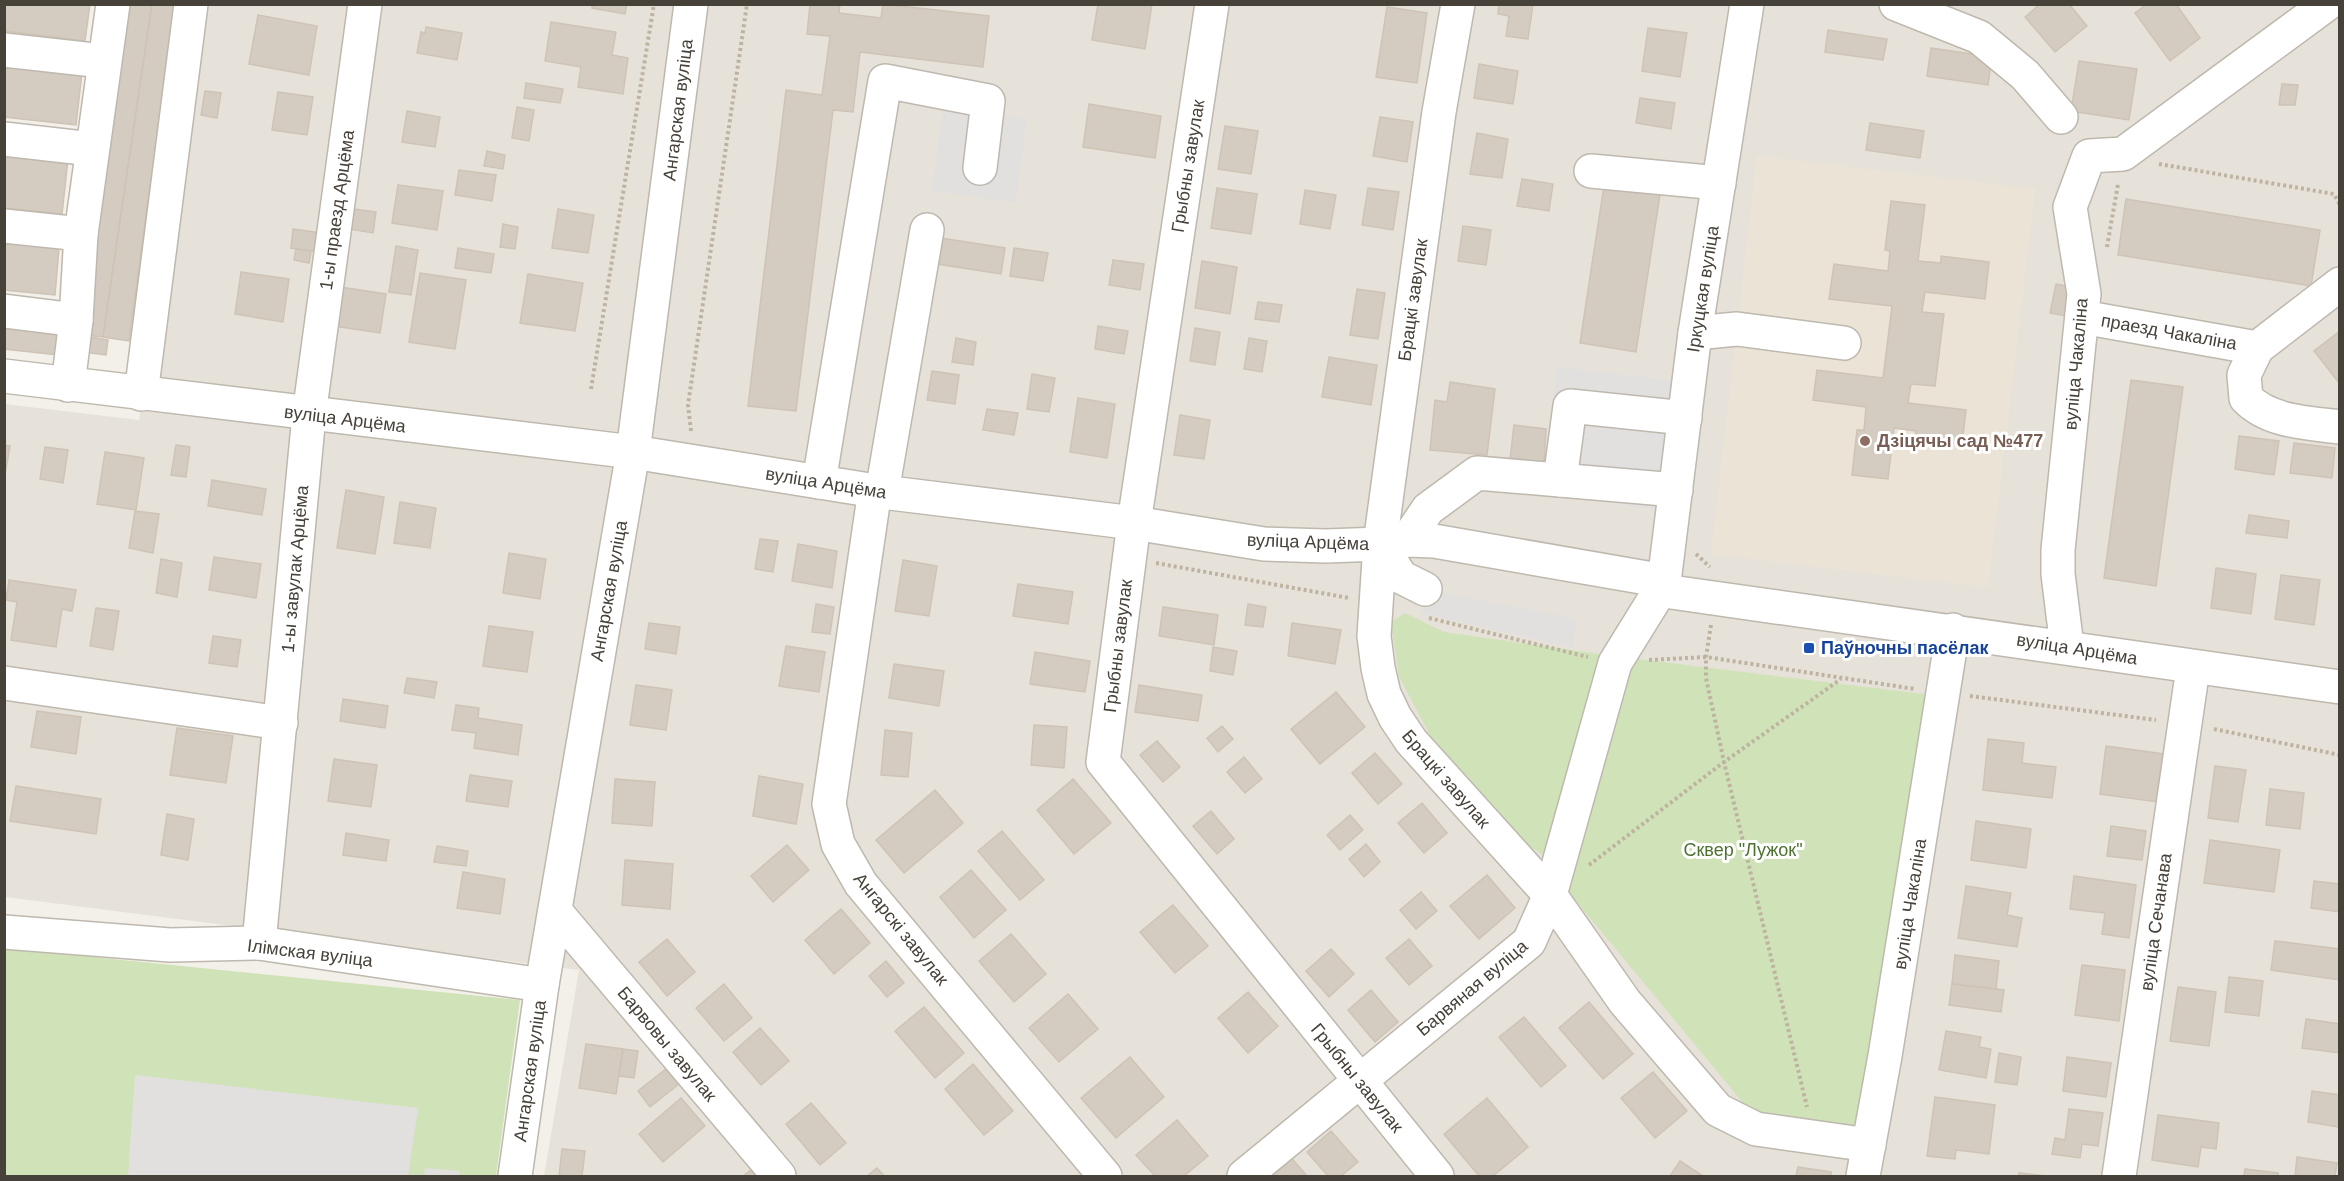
<svg xmlns="http://www.w3.org/2000/svg" width="2344" height="1181" font-family="Arial,sans-serif">
	<style>
		.residential { fill: #e7e2d9 }
		.education { fill: #ebe4d6 }
		.green { fill: #d0e3b8 }
		.parking { fill: #e2e0de }
		.building { fill: #d4ccc1; stroke: #cec3b5; stroke-width: 1.5 }
		.lines { fill: none; stroke-linecap: round; stroke-linejoin: round }
		.minor-casing { stroke: #beb8ae; stroke-width: 36 }
		.path { stroke: #beb3a0; stroke-width: 4; stroke-dasharray: 3 3; stroke-linecap: butt }
		.minor { stroke: #fff; stroke-width: 33 }
		.education-dot { fill: #8d6e63; stroke: #fff; stroke-width: 2 }
		.transit-dot { fill: #1a4fb4; stroke: #fff; stroke-width: 2 }
		.labels { text-anchor: middle; stroke-width: 6; stroke-linejoin: round; paint-order: stroke }
		.street-label { font-size: 18px; fill: #464139; stroke: #fff }
		.education-label { font-size: 18px; font-weight: bold; fill: #785e54; stroke: #fff; text-anchor: start }
		.transit-label { font-size: 18px; font-weight: bold; fill: #164399; stroke: #fff; text-anchor: start }
		.park-label { font-size: 18px; fill: #4c7232; stroke: #fff }
	</style>
	<rect width="100%" height="100%" fill="#f3f0ea"/>
	<polygon class="residential" points="205,5 2339,5 2339,1176 544,1176 579,970 5,897 5,404 139,420"/>
	<polygon class="education" points="1757,156 2035,189 1988,587 1711,554"/>
	<g class="green">
		<polygon points="1405,613 1444,632 1599,654 1545,856 1521,841 1431,737 1399,677 1391,622"/>
		<polygon points="1630,658 1932,695 1861,1126 1753,1115 1566,889"/>
		<polygon points="4,948 520,1000 496,1176 5,1176"/>
	</g>
	<g class="parking">
		<polygon points="943,107 1027,119 1016,203 931,191"/>
		<polygon points="1557,367 1672,380 1655,510 1543,492"/>
		<polygon points="1425,589 1578,619 1573,648 1421,613"/>
		<polygon points="135,1075 418,1108 408,1176 128,1176"/>
		<polygon points="425,1168 460,1171 459,1176 424,1176"/>
	</g>
	<g class="building">
		<polygon points="4,4 90,4 85,41 4,31"/>
		<polygon points="125,4 152,4 103,337 77,334"/>
		<polygon points="152,4 175,4 129,341 103,337"/>
		<polygon points="592,4 627,4 625,14 592,8"/>
		<polygon points="810,4 840,4 839,13 881,18 883,4 989,16 983,67 860,52 853,112 833,110 796,411 748,406 786,90 822,95 830,36 807,34"/>
		<polygon points="1098,4 1152,4 1145,49 1092,40"/>
		<polygon points="1499,4 1533,4 1528,39 1506,36 1509,16 1498,14"/>
		<polygon points="2040,4 2069,4 2087,26 2055,52 2025,17"/>
		<polygon points="2147,4 2176,4 2200,38 2170,61 2135,13"/>
		<polygon points="1387,7 1427,13 1417,83 1376,77"/>
		<polygon points="258,15 317,26 309,75 249,64"/>
		<polygon points="551,22 616,32 612,55 628,58 623,94 578,87 581,67 545,61"/>
		<polygon points="426,27 462,33 457,60 417,53 421,32 425,33"/>
		<polygon points="1648,28 1687,33 1680,77 1642,71"/>
		<polygon points="1828,30 1887,39 1883,60 1825,52"/>
		<polygon points="1931,48 1992,57 1988,85 1927,76"/>
		<polygon points="2079,61 2137,69 2129,120 2071,111"/>
		<polygon points="1479,64 1518,71 1513,104 1474,98"/>
		<polygon points="4,65 82,73 76,125 4,117"/>
		<polygon points="526,83 563,89 560,103 524,98"/>
		<polygon points="2282,84 2298,85 2295,105 2279,105"/>
		<polygon points="205,91 221,93 217,118 201,115"/>
		<polygon points="278,92 313,97 307,135 272,130"/>
		<polygon points="1640,98 1675,103 1671,129 1636,123"/>
		<polygon points="1089,104 1161,116 1155,158 1083,147"/>
		<polygon points="517,107 534,110 529,141 512,138"/>
		<polygon points="407,111 440,117 435,147 402,142"/>
		<polygon points="1380,117 1413,122 1407,162 1373,156"/>
		<polygon points="1870,123 1924,131 1920,158 1866,150"/>
		<polygon points="1225,126 1258,131 1251,174 1218,169"/>
		<polygon points="1477,133 1508,139 1502,178 1470,174"/>
		<polygon points="487,151 505,155 503,169 484,166"/>
		<polygon points="4,153 68,159 62,214 4,208"/>
		<polygon points="459,170 496,175 492,201 455,195"/>
		<polygon points="1522,179 1553,184 1549,211 1517,206"/>
		<polygon points="1605,179 1661,188 1636,352 1580,343"/>
		<polygon points="398,185 443,191 437,230 392,223"/>
		<polygon points="1217,188 1257,194 1251,234 1211,228"/>
		<polygon points="1368,188 1399,192 1393,230 1362,225"/>
		<polygon points="1305,190 1336,195 1330,229 1300,224"/>
		<polygon points="2126,199 2320,230 2311,286 2118,255"/>
		<polygon points="1891,201 1925,205 1918,261 1941,263 1941,256 1989,262 1985,299 1925,292 1922,312 1944,314 1935,386 1911,384 1908,403 1966,410 1962,444 1914,439 1916,431 1894,428 1888,479 1852,475 1857,430 1864,430 1866,407 1813,400 1817,370 1883,378 1892,306 1829,299 1834,264 1888,271 1890,251 1885,250"/>
		<polygon points="346,208 376,212 373,233 343,228"/>
		<polygon points="558,209 594,215 588,253 552,248"/>
		<polygon points="503,224 518,227 515,249 500,247"/>
		<polygon points="1463,226 1491,230 1486,265 1458,261"/>
		<polygon points="293,229 321,233 318,252 291,248"/>
		<polygon points="941,238 1005,248 1001,274 937,264"/>
		<polygon points="4,243 59,248 55,295 4,290"/>
		<polygon points="396,246 418,250 411,295 389,292"/>
		<polygon points="458,248 494,254 491,273 455,268"/>
		<polygon points="1014,248 1048,253 1043,281 1010,276"/>
		<polygon points="296,249 311,251 309,263 294,260"/>
		<polygon points="1113,260 1144,264 1140,290 1109,285"/>
		<polygon points="1202,261 1237,267 1230,314 1195,308"/>
		<polygon points="241,272 289,279 283,322 235,314"/>
		<polygon points="420,273 466,280 455,349 409,342"/>
		<polygon points="528,274 583,283 575,331 520,323"/>
		<polygon points="2056,284 2077,288 2071,317 2050,313"/>
		<polygon points="340,287 386,294 380,333 334,326"/>
		<polygon points="1357,289 1385,293 1378,339 1350,335"/>
		<polygon points="1258,302 1282,305 1279,322 1255,319"/>
		<polygon points="4,321 61,329 58,355 4,349"/>
		<polygon points="1098,326 1128,331 1124,354 1095,349"/>
		<polygon points="1195,328 1220,332 1215,365 1190,361"/>
		<polygon points="2340,331 2340,384 2314,351"/>
		<polygon points="86,336 108,340 106,355 84,352"/>
		<polygon points="956,338 976,342 973,365 952,362"/>
		<polygon points="1249,338 1267,341 1262,372 1244,369"/>
		<polygon points="1329,357 1377,365 1371,405 1322,397"/>
		<polygon points="932,371 959,375 955,404 927,400"/>
		<polygon points="1032,374 1055,378 1049,412 1027,409"/>
		<polygon points="2131,380 2183,387 2156,586 2104,578"/>
		<polygon points="1450,382 1495,389 1487,455 1430,450 1435,400 1447,402"/>
		<polygon points="1078,398 1115,404 1107,458 1070,452"/>
		<polygon points="987,409 1018,413 1014,435 983,430"/>
		<polygon points="1180,415 1210,420 1204,459 1174,455"/>
		<polygon points="1514,425 1546,429 1544,463 1510,460"/>
		<polygon points="2239,436 2279,441 2274,475 2235,469"/>
		<polygon points="2294,443 2335,448 2332,478 2290,473"/>
		<polygon points="4,445 10,446 4,480"/>
		<polygon points="176,445 190,447 186,477 171,475"/>
		<polygon points="45,447 68,450 63,483 40,479"/>
		<polygon points="105,452 144,458 136,510 97,504"/>
		<polygon points="212,480 266,489 262,515 208,506"/>
		<polygon points="346,490 384,497 375,554 337,548"/>
		<polygon points="400,502 436,508 430,548 394,543"/>
		<polygon points="135,511 159,514 153,553 129,548"/>
		<polygon points="2249,515 2289,521 2287,538 2246,533"/>
		<polygon points="760,539 778,541 773,572 755,569"/>
		<polygon points="798,544 837,551 832,588 792,581"/>
		<polygon points="509,553 546,559 540,599 503,593"/>
		<polygon points="214,557 261,564 256,598 209,590"/>
		<polygon points="161,559 182,563 177,597 156,593"/>
		<polygon points="903,560 937,566 929,616 895,611"/>
		<polygon points="2216,568 2256,574 2251,614 2211,608"/>
		<polygon points="2281,575 2320,580 2314,625 2275,619"/>
		<polygon points="9,580 76,590 72,611 62,609 56,647 11,640 17,602 6,600"/>
		<polygon points="1018,584 1073,592 1068,624 1013,616"/>
		<polygon points="816,604 834,607 830,634 812,632"/>
		<polygon points="1248,604 1266,607 1263,627 1245,625"/>
		<polygon points="1163,607 1218,615 1214,645 1159,636"/>
		<polygon points="96,608 119,611 113,650 90,646"/>
		<polygon points="649,623 680,627 676,654 645,649"/>
		<polygon points="1292,623 1341,630 1335,664 1288,656"/>
		<polygon points="489,626 533,632 527,672 483,666"/>
		<polygon points="213,636 241,640 237,667 209,663"/>
		<polygon points="786,646 825,652 819,692 779,686"/>
		<polygon points="1213,647 1237,651 1233,675 1210,671"/>
		<polygon points="1035,652 1090,661 1085,692 1030,684"/>
		<polygon points="894,664 944,671 939,706 889,698"/>
		<polygon points="407,678 437,682 434,698 404,693"/>
		<polygon points="636,685 672,690 666,730 630,725"/>
		<polygon points="1139,685 1202,695 1198,721 1135,712"/>
		<polygon points="1336,692 1365,727 1320,764 1291,729"/>
		<polygon points="343,699 388,706 385,728 340,721"/>
		<polygon points="456,705 479,708 478,718 522,725 518,755 474,748 476,733 452,730"/>
		<polygon points="37,711 81,717 76,754 31,747"/>
		<polygon points="1034,725 1067,727 1064,768 1031,765"/>
		<polygon points="1222,726 1233,739 1218,752 1207,738"/>
		<polygon points="177,728 233,736 226,783 170,775"/>
		<polygon points="885,730 912,733 908,777 881,775"/>
		<polygon points="1988,739 2024,743 2022,763 2056,767 2052,798 1983,790"/>
		<polygon points="1157,741 1180,767 1163,782 1140,755"/>
		<polygon points="2106,746 2164,754 2158,802 2100,794"/>
		<polygon points="1375,753 1402,784 1378,804 1352,773"/>
		<polygon points="1244,757 1262,779 1245,793 1227,772"/>
		<polygon points="334,759 377,765 371,807 328,801"/>
		<polygon points="2215,766 2246,770 2238,822 2208,818"/>
		<polygon points="470,775 512,781 508,807 466,801"/>
		<polygon points="759,776 803,784 796,824 753,816"/>
		<polygon points="615,779 655,782 652,826 612,823"/>
		<polygon points="1073,779 1111,823 1074,854 1037,810"/>
		<polygon points="16,786 101,799 96,834 10,821"/>
		<polygon points="2270,789 2304,793 2300,829 2266,825"/>
		<polygon points="935,790 963,823 904,873 876,840"/>
		<polygon points="1422,803 1447,833 1424,853 1398,823"/>
		<polygon points="1211,811 1234,839 1217,854 1193,826"/>
		<polygon points="167,814 194,819 188,860 161,855"/>
		<polygon points="1350,815 1363,830 1340,850 1327,835"/>
		<polygon points="1976,821 2031,829 2026,868 1971,860"/>
		<polygon points="2111,826 2146,831 2142,860 2107,856"/>
		<polygon points="1002,831 1044,880 1020,900 978,851"/>
		<polygon points="346,833 389,840 386,861 343,855"/>
		<polygon points="2210,840 2280,850 2274,892 2204,883"/>
		<polygon points="1366,844 1380,862 1364,877 1349,859"/>
		<polygon points="787,845 809,870 773,902 751,876"/>
		<polygon points="437,846 468,851 466,866 434,862"/>
		<polygon points="625,860 673,864 670,909 622,905"/>
		<polygon points="971,870 1006,910 974,938 940,897"/>
		<polygon points="463,872 505,879 500,914 457,908"/>
		<polygon points="1487,875 1515,908 1479,939 1450,906"/>
		<polygon points="2074,876 2136,885 2129,938 2102,934 2105,913 2070,909"/>
		<polygon points="2314,881 2340,884 2340,912 2311,908"/>
		<polygon points="1966,886 2011,893 2007,915 2022,918 2017,947 1958,938"/>
		<polygon points="1421,892 1437,911 1416,929 1400,910"/>
		<polygon points="1173,905 1208,946 1175,973 1140,932"/>
		<polygon points="841,909 870,943 834,974 805,940"/>
		<polygon points="1011,934 1046,974 1014,1002 979,961"/>
		<polygon points="667,939 695,972 667,996 639,962"/>
		<polygon points="1409,939 1432,966 1409,985 1386,958"/>
		<polygon points="2275,941 2340,949 2340,980 2271,970"/>
		<polygon points="1331,949 1354,974 1329,997 1306,971"/>
		<polygon points="1955,955 1999,961 1996,989 1952,984"/>
		<polygon points="886,961 904,983 887,997 869,976"/>
		<polygon points="2082,965 2125,970 2119,1021 2075,1015"/>
		<polygon points="2229,977 2263,981 2259,1016 2225,1012"/>
		<polygon points="724,984 752,1018 724,1041 696,1008"/>
		<polygon points="1952,984 2004,990 2001,1012 1949,1005"/>
		<polygon points="2178,987 2216,992 2209,1046 2170,1041"/>
		<polygon points="1371,990 1398,1022 1375,1042 1348,1010"/>
		<polygon points="1248,992 1278,1026 1248,1053 1218,1018"/>
		<polygon points="1068,994 1098,1029 1059,1062 1029,1028"/>
		<polygon points="1589,1002 1633,1054 1603,1079 1559,1028"/>
		<polygon points="924,1007 964,1053 935,1078 895,1031"/>
		<polygon points="1524,1017 1566,1066 1541,1087 1499,1037"/>
		<polygon points="2306,1019 2340,1024 2340,1053 2302,1048"/>
		<polygon points="760,1028 789,1061 761,1085 733,1052"/>
		<polygon points="1946,1031 1981,1037 1979,1047 1991,1049 1986,1078 1939,1070"/>
		<polygon points="586,1044 623,1049 616,1094 579,1088"/>
		<polygon points="623,1049 638,1051 634,1078 619,1076"/>
		<polygon points="1999,1053 2021,1057 2017,1085 1995,1082"/>
		<polygon points="1130,1057 1164,1097 1116,1138 1081,1098"/>
		<polygon points="2067,1057 2111,1063 2106,1097 2063,1091"/>
		<polygon points="973,1064 1013,1111 984,1135 945,1089"/>
		<polygon points="666,1069 679,1084 650,1107 638,1091"/>
		<polygon points="1653,1072 1687,1111 1655,1138 1621,1098"/>
		<polygon points="2312,1091 2340,1095 2339,1127 2308,1122"/>
		<polygon points="1935,1097 1995,1105 1989,1154 1956,1150 1955,1159 1927,1156"/>
		<polygon points="681,1098 705,1126 663,1162 639,1134"/>
		<polygon points="1487,1098 1528,1147 1493,1176 1479,1176 1444,1134"/>
		<polygon points="811,1103 846,1143 820,1165 786,1124"/>
		<polygon points="2069,1109 2103,1113 2098,1146 2082,1144 2080,1158 2052,1154 2055,1138 2065,1140"/>
		<polygon points="2158,1115 2219,1123 2216,1149 2201,1147 2198,1167 2152,1160"/>
		<polygon points="1177,1120 1208,1156 1184,1176 1155,1176 1136,1155"/>
		<polygon points="1331,1131 1358,1162 1341,1176 1328,1176 1307,1152"/>
		<polygon points="562,1149 585,1151 582,1176 559,1176"/>
		<polygon points="1288,1154 1307,1176 1272,1176 1268,1171"/>
		<polygon points="2297,1157 2337,1163 2335,1176 2295,1176"/>
		<polygon points="1680,1161 1703,1176 1670,1176"/>
		<polygon points="1798,1167 1831,1172 1831,1176 1796,1176"/>
		<polygon points="877,1168 884,1176 867,1176"/>
		<polygon points="2245,1169 2278,1173 2278,1176 2244,1176"/>
		<polygon points="751,1170 756,1176 743,1176"/>
		<polygon points="2019,1173 2047,1176 2019,1176"/>
	</g>
	<g class="lines">
		<defs>
			<g id="minor">
				<polyline points="1212,4 1134,523 1103,762 1437,1176"/>
				<polyline points="1458,4 1439,112 1380,544 1374,636 1378,668 1384,694 1395,717 1411,741 1550,895 1625,1002 1718,1110 1756,1129 1869,1145"/>
				<polyline points="1896,4 1979,37 2025,75 2061,117"/>
				<polyline points="4,50 103,61"/>
				<polyline points="4,139 92,149"/>
				<polyline points="1591,171 1719,183"/>
				<polyline points="4,226 81,234"/>
				<path d="M 2340,284 L 2257,348 L 2244,375 L 2246,398 C 2269,422 2308,423 2340,427"/>
				<polyline points="4,311 76,320"/>
				<polyline points="2082,317 2257,348"/>
				<polyline points="1695,333 1737,329 1844,343"/>
				<polyline points="4,376 633,452 882,492 1134,523 1264,544 1326,546 1380,544 1407,540 1434,541 1647,578"/>
				<polyline points="68,385 76,320 81,234 113,4"/>
				<polyline points="141,394 191,4"/>
				<polyline points="1560,480 1570,406 1685,418"/>
				<polyline points="819,482 885,81 988,101 980,168"/>
				<polyline points="875,490 829,804 838,844 861,884 1105,1176"/>
				<polyline points="882,492 927,230"/>
				<polyline points="1407,540 1428,509 1477,473 1676,490"/>
				<polyline points="1380,544 1401,577 1425,589"/>
				<polyline points="1665,574 1695,333 1747,4"/>
				<polyline points="1671,592 2340,687"/>
				<polyline points="2067,647 2058,574 2058,550 2084,294 2070,207 2089,156 2123,154 2327,4"/>
				<polyline points="4,683 281,723"/>
				<polyline points="555,911 779,1176"/>
				<polyline points="4,932 170,945 259,943 542,985"/>
				<polyline points="259,943 309,415 365,4"/>
				<polyline points="515,1176 542,985 633,452 691,4"/>
				<polyline points="1244,1176 1529,942 1550,895 1615,663 1654,600"/>
				<polyline points="1863,1176 1885,1056 1953,630"/>
				<polyline points="2119,1176 2193,668"/>
			</g>
		</defs>
		<use href="#minor" class="minor-casing"/>
		<g class="path">
			<polyline points="2159,164 2334,194 2340,205"/>
			<polyline points="2107,247 2118,184"/>
			<polyline points="591,389 654,4"/>
			<polyline points="691,431 688,405 747,4"/>
			<polyline points="1696,554 1710,567"/>
			<polyline points="1156,563 1349,598"/>
			<polyline points="1429,618 1588,657"/>
			<polyline points="1711,625 1706,657 1706,678 1724,762 1807,1107"/>
			<polyline points="1649,660 1706,657 1915,689"/>
			<polyline points="1970,696 2156,720"/>
			<polyline points="2214,729 2340,755"/>
			<polyline points="1589,865 1724,762 1841,679"/>
		</g>
		<use href="#minor" class="minor"/>
	</g>
	<circle class="education-dot" cx="1865" cy="441" r="6"/>
	<rect class="transit-dot" x="1803" y="642" width="12" height="12" rx="3"/>
	<g class="labels">
		<g class="street-label">
			<text transform="translate(678 110) rotate(-83)" y="6">Ангарская вуліца</text>
			<text transform="translate(1188 166) rotate(-81)" y="6">Грыбны завулак</text>
			<text transform="translate(337 210) rotate(-82)" y="6">1-ы праезд Арцёма</text>
			<text transform="translate(1703 289) rotate(-81)" y="6">Іркуцкая вуліца</text>
			<text transform="translate(1413 300) rotate(-82)" y="6">Брацкі завулак</text>
			<text transform="translate(2169 332) rotate(10)" y="6">праезд Чакаліна</text>
			<text transform="translate(2076 364) rotate(-85)" y="6">вуліца Чакаліна</text>
			<text transform="translate(345 419) rotate(7)" y="6">вуліца Арцёма</text>
			<text transform="translate(826 483) rotate(9)" y="6">вуліца Арцёма</text>
			<text transform="translate(1308 542) rotate(2)" y="6">вуліца Арцёма</text>
			<text transform="translate(295 569) rotate(-85)" y="6">1-ы завулак Арцёма</text>
			<text transform="translate(609 591) rotate(-80)" y="6">Ангарская вуліца</text>
			<text transform="translate(1118 646) rotate(-83)" y="6">Грыбны завулак</text>
			<text transform="translate(2077 649) rotate(9)" y="6">вуліца Арцёма</text>
			<text transform="translate(1446 779) rotate(49)" y="6">Брацкі завулак</text>
			<text transform="translate(1910 904) rotate(-81)" y="6">вуліца Чакаліна</text>
			<text transform="translate(2156 922) rotate(-82)" y="6">вуліца Сечанава</text>
			<text transform="translate(901 929) rotate(51)" y="6">Ангарскі завулак</text>
			<text transform="translate(310 953) rotate(7)" y="6">Ілімская вуліца</text>
			<text transform="translate(1472 988) rotate(-40)" y="6">Барвяная вуліца</text>
			<text transform="translate(667 1044) rotate(50)" y="6">Барвовы завулак</text>
			<text transform="translate(530 1071) rotate(-82)" y="6">Ангарская вуліца</text>
			<text transform="translate(1357 1078) rotate(51)" y="6">Грыбны завулак</text>
		</g>
		<g class="education-label">
			<text x="1877" y="447">Дзіцячы сад №477</text>
		</g>
		<g class="transit-label">
			<text x="1821" y="654">Паўночны пасёлак</text>
		</g>
		<g class="park-label">
			<text x="1743" y="856">Сквер "Лужок"</text>
		</g>
	</g>
	<rect width="2344" height="1181" fill="none" stroke="#464139" stroke-width="12"/>
</svg>
